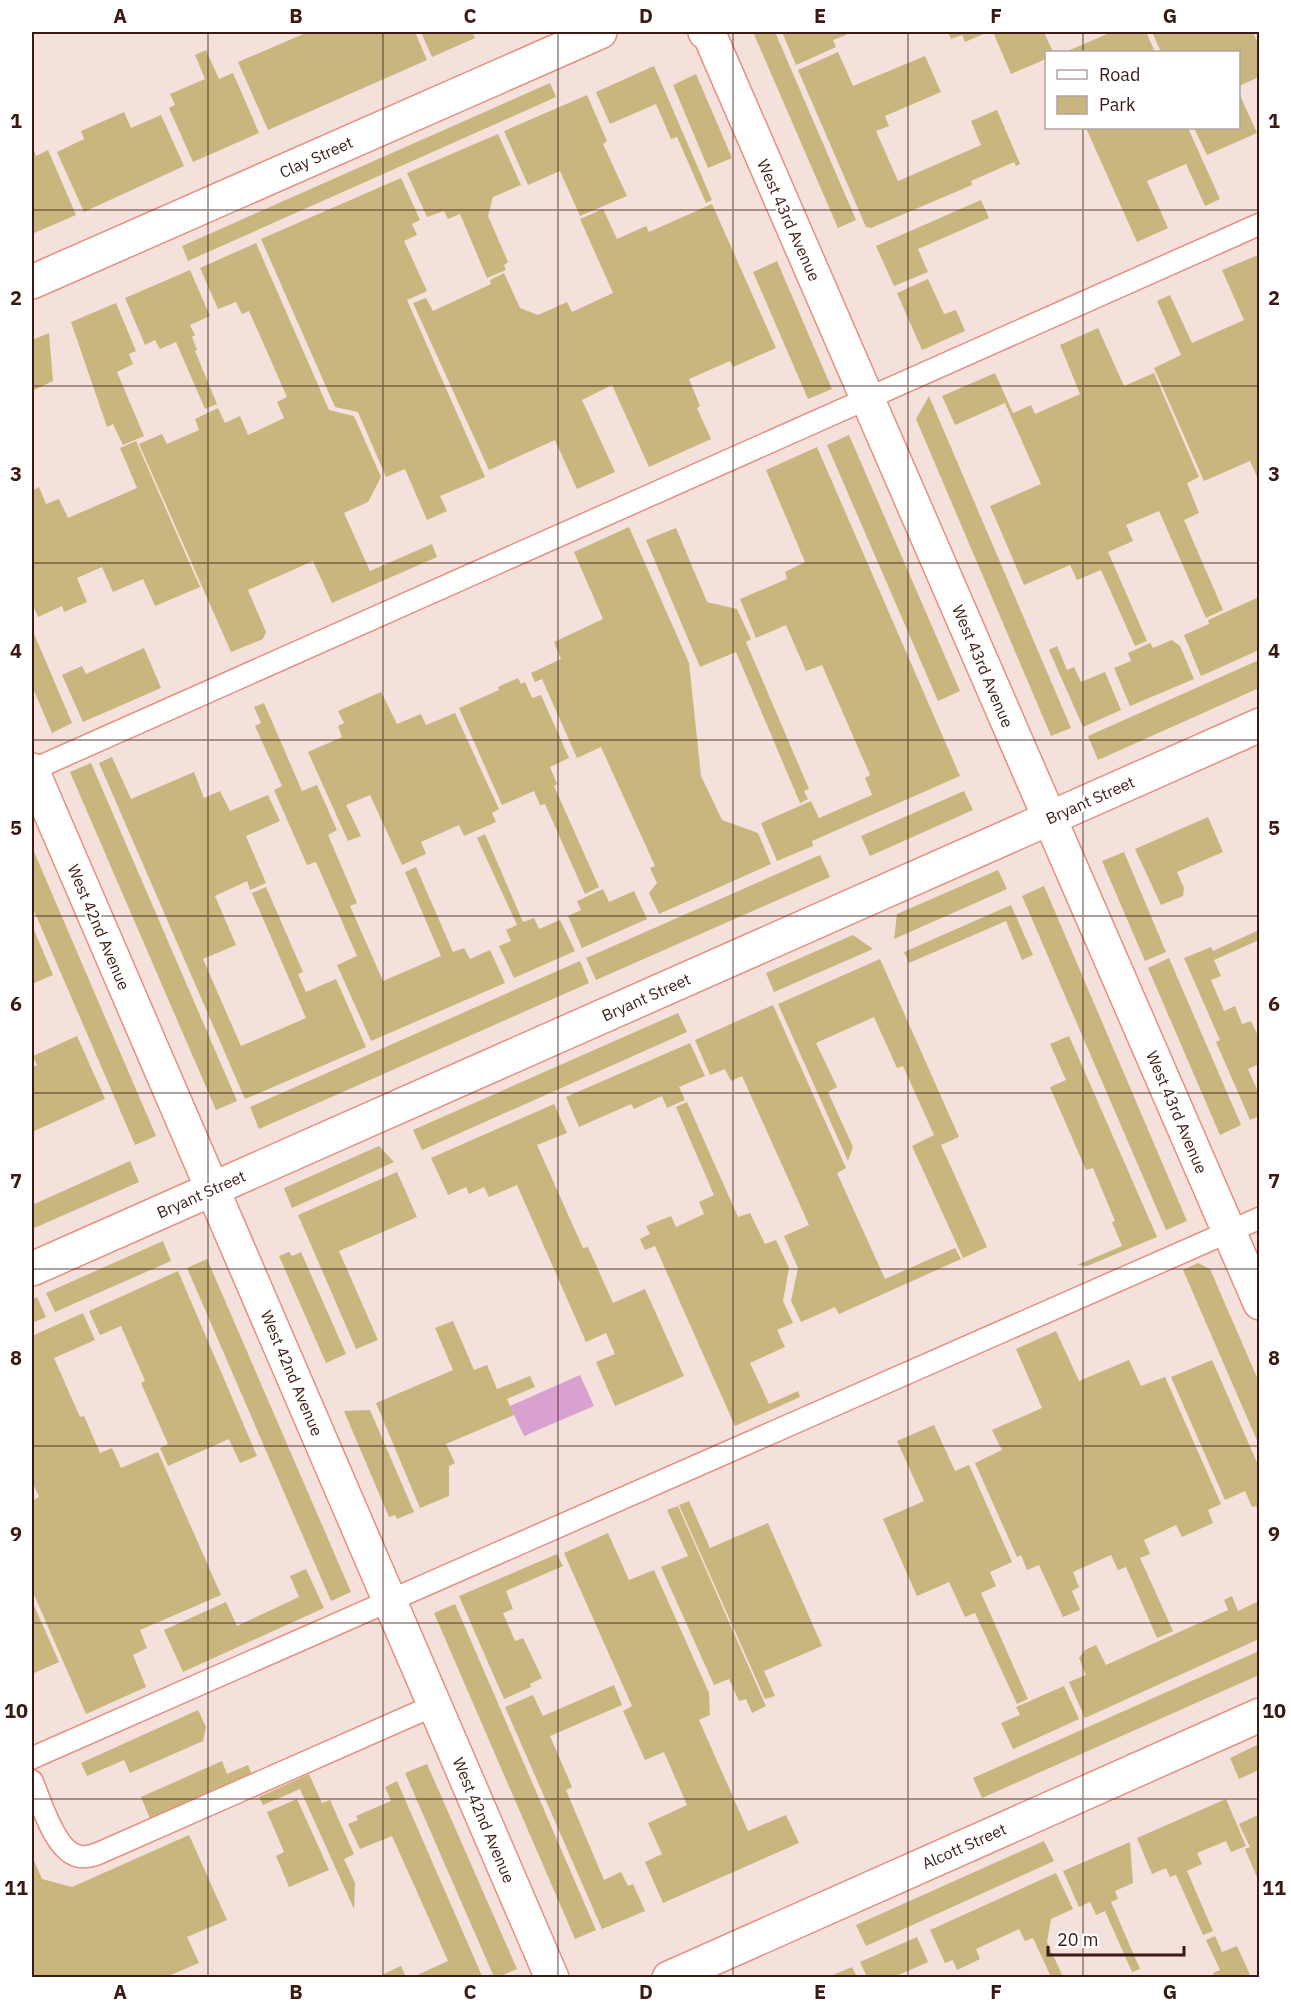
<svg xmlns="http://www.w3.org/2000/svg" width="1291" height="2009" font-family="'IBM Plex Sans',sans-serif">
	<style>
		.green { fill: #c8b67e }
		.water { fill: #d9a1cf }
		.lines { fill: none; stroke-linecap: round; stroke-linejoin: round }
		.service-casing { stroke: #e7907e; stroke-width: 24 }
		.minor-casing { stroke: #e7907e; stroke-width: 36 }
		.service { stroke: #fff; stroke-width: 21 }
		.minor { stroke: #fff; stroke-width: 33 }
		.grid { fill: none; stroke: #3c1a13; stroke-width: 1.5; stroke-opacity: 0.55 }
		.labels { text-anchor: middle; stroke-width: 4.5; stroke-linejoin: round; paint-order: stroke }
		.street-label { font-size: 16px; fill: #3c1a13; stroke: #fff }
		.neatline { fill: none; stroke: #3c1a13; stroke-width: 2 }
		.grid-label { font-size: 20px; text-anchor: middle; font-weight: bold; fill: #3c1a13 }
	</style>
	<rect width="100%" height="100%" fill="#f4e1dc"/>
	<g class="green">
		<polygon points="308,32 415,32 427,60 268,130 238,62"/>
		<polygon points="421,32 472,32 475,38 432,57"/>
		<polygon points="753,32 775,32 856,220 838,228"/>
		<polygon points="782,32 845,32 846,35 833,40 836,47 796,65"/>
		<polygon points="948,32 988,32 965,42 962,35 951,39"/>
		<polygon points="993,32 1044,32 1053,52 1046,52 1046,59 1011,74"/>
		<polygon points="1112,32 1146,32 1155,52 1065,52"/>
		<polygon points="1152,32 1253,32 1259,46 1259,77 1239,86 1238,52 1161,52"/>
		<polygon points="206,50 219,79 233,73 259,133 193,162 169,108 175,105 170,94 205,79 195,55"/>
		<polygon points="838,52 853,86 925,56 941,92 885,116 889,126 876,131 898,181 981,145 971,121 997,110 1020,164 1016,166 1014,162 971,181 972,185 871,228 866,227 798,70"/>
		<polygon points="654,66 712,200 706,203 677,137 671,139 656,104 610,124 596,92"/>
		<polygon points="696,74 732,158 708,168 673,85"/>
		<polygon points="550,83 556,97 188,261 182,246"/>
		<polygon points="1239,93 1257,133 1207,155 1194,128 1238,128"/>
		<polygon points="587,95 607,141 603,144 627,196 580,216 560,171 528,185 504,131"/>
		<polygon points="124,112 131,128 161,115 184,166 84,212 57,152 84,139 81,131"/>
		<polygon points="1086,128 1188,128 1220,199 1205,206 1186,164 1147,181 1168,228 1137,242"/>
		<polygon points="498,134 521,185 493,197 488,216 508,262 504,265 506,270 487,278 460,214 448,219 444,211 427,217 407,173"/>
		<polygon points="32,145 36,156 48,150 76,215 32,234"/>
		<polygon points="401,178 420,220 412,224 417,235 404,241 427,291 407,300 485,477 440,496 447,511 427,520 405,469 386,477 358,412 335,407 261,239"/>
		<polygon points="981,200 989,218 918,249 928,272 894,286 876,246"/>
		<polygon points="712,204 776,348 733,367 730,361 689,379 700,406 697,408 711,439 649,467 612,385 582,400 615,472 577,489 555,440 489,470 413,303 426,298 433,311 491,284 490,280 504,273 520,308 538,315 567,302 572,312 613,293 580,219 603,209 617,239 646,226 649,232"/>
		<polygon points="256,243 329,410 354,416 381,477 368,502 344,513 370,571 432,544 437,557 332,603 313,561 248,590 266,632 263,639 231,652 139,444 162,434 167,444 199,430 195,419 218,408 225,423 240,416 248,435 284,418 277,402 287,397 249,311 242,314 236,302 218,309 200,268"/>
		<polygon points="1258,255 1260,259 1259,481 1250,461 1204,481 1154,368 1181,355 1157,301 1170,295 1192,343 1244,320 1222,270"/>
		<polygon points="777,261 832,389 808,399 753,272"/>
		<polygon points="190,270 210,316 190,325 195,335 192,337 197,350 195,351 217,404 205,409 176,342 160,349 155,340 145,345 125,298"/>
		<polygon points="928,279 944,314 956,310 965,331 922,350 897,293"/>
		<polygon points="116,303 136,351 129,354 133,364 117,372 144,436 123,445 113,424 107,427 71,322"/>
		<polygon points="1098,328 1124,386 1154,373 1199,477 1187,483 1199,513 1184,520 1223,610 1206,618 1159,511 1126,525 1133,541 1108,552 1147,641 1135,646 1101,570 1077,580 1070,565 1024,585 990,506 1041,484 1005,403 955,425 942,396 995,373 1013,413 1031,405 1035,414 1080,394 1060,345"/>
		<polygon points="49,333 53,381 32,391 32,340"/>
		<polygon points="929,396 1071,728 1051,736 916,419"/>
		<polygon points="849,435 960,691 938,701 827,445"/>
		<polygon points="136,441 200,587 155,606 143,579 113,592 102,567 77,578 87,602 64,612 62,606 38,617 32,603 32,491 39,487 46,504 59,499 68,518 137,488 120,448"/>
		<polygon points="817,447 960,776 812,841 813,846 777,861 761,823 811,801 819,818 872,795 865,778 870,775 822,665 806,671 786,625 756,638 740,599 787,579 785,572 805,562 766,470"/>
		<polygon points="629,527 689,663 701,776 722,820 758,833 771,864 659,914 649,893 657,883 650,868 655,866 601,747 577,758 542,679 535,682 531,673 561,659 554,642 603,619 574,552"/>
		<polygon points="676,528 707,602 737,609 751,639 746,642 809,789 804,791 808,799 800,803 736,652 700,667 646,540"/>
		<polygon points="1259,597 1259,650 1201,676 1184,635 1209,624 1208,620"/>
		<polygon points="32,629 72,723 52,733 32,686"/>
		<polygon points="1172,640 1180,646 1194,679 1130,706 1114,668 1131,661 1128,653 1150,643 1153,648"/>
		<polygon points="1057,646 1067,670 1074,667 1081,682 1105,672 1121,710 1083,727 1049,650"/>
		<polygon points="144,648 161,688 83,722 62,675 82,666 86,674"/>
		<polygon points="1259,660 1259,688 1098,760 1088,736"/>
		<polygon points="518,678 521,684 525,682 532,698 541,695 569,758 550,767 557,784 554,786 599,887 585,894 545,804 540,805 534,791 502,805 459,708 499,690 498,687"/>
		<polygon points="381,692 397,724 421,714 426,725 455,713 499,809 492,813 496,822 464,836 459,825 421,842 426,854 402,865 370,795 346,805 361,836 348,841 308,752 342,737 338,726 344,723 338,711"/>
		<polygon points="264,703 302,791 317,785 337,830 328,835 357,903 350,906 383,981 441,956 405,872 416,867 453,952 464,948 470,959 490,950 505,983 371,1041 337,965 357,956 316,862 307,865 274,790 282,786 255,726 261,723 254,707"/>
		<polygon points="112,757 131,799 194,772 204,798 220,791 230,811 268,795 280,821 246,836 266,883 250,890 247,881 215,896 236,945 203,959 241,1046 306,1018 252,893 266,887 303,972 298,974 306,992 336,979 366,1047 245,1099 99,763"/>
		<polygon points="91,763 237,1101 216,1110 70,772"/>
		<polygon points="964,791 973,810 870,856 861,836"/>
		<polygon points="1208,817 1223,852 1177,872 1184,888 1183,896 1161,905 1135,849"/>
		<polygon points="485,834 523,922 534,918 539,929 560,920 575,951 514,978 499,946 511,941 506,930 517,925 477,838"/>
		<polygon points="32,847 156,1136 135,1145 32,906"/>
		<polygon points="1124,852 1166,952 1145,961 1102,861"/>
		<polygon points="820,855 830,877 596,980 586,958"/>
		<polygon points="998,870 1007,889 894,939 897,914"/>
		<polygon points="1044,886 1187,1221 1166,1230 1022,896"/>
		<polygon points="603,889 609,902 634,891 647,919 582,948 568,916 581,910 577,901"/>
		<polygon points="1011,905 1033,955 1022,960 1006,921 909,963 904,952"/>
		<polygon points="32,925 53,975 32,984"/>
		<polygon points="1259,930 1259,940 1214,960 1221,976 1211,980 1224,1011 1235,1006 1242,1024 1251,1021 1259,1038 1259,1064 1248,1069 1259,1094 1259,1116 1250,1120 1216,1042 1220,1040 1184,958 1211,947 1213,951"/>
		<polygon points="853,935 873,949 774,992 766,973"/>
		<polygon points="1169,958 1241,1125 1220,1135 1148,968"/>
		<polygon points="880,959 959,1137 941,1145 987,1247 963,1258 912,1146 934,1135 903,1066 897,1068 874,1017 816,1043 837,1087 828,1092 853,1147 848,1161 778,1004"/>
		<polygon points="580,961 589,983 259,1129 250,1107"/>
		<polygon points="773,1005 846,1168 837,1173 885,1279 955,1248 961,1259 839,1314 835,1307 801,1322 791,1301 798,1268 784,1236 809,1225 742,1076 731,1081 725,1069 710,1075 695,1040"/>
		<polygon points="678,1013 687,1032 422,1150 413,1130"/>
		<polygon points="77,1036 105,1099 32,1132 32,1068 37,1065 33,1056"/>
		<polygon points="1069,1036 1157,1237 1087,1266 1077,1265 1122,1246 1112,1222 1115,1221 1093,1168 1086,1170 1050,1087 1066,1080 1050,1044"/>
		<polygon points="690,1043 705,1076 679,1087 685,1100 667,1108 662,1096 634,1109 631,1104 579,1127 566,1097"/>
		<polygon points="687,1102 738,1217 750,1213 765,1244 776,1240 789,1268 783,1301 793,1323 777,1330 785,1347 750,1363 769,1404 798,1391 800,1397 735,1426 655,1246 645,1250 640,1239 650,1234 646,1226 671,1216 676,1227 704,1214 699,1202 714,1195 676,1107"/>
		<polygon points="554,1104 567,1133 537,1145 583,1248 588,1247 613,1303 645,1289 684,1376 615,1406 596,1362 615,1354 606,1333 586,1342 517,1185 489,1197 484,1187 469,1194 466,1187 448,1195 431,1158"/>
		<polygon points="379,1146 394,1162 292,1208 284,1188"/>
		<polygon points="130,1161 139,1182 32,1229 32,1205"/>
		<polygon points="397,1172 417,1217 339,1251 378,1340 356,1349 298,1215"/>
		<polygon points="163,1241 171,1261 55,1312 46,1293"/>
		<polygon points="289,1252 292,1256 301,1252 346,1354 326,1363 279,1256"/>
		<polygon points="207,1259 351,1592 331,1601 187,1268"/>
		<polygon points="1198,1263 1210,1269 1259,1382 1259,1445 1183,1270"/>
		<polygon points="178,1271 257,1456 240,1463 229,1439 168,1466 160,1448 168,1444 141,1383 145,1381 121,1326 100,1335 89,1311"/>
		<polygon points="37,1297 46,1317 32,1323 32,1300"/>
		<polygon points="83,1313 95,1340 54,1358 80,1417 84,1416 100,1453 112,1448 121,1468 158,1452 221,1595 140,1630 147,1648 133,1655 146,1687 86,1714 32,1590 32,1501 39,1497 32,1481 32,1336"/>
		<polygon points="453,1321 474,1370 487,1365 497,1389 530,1376 535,1387 507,1399 514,1415 446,1444 455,1463 449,1466 449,1496 420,1508 376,1403 453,1370 435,1328"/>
		<polygon points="1056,1331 1079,1381 1129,1360 1141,1386 1165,1377 1221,1504 1208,1510 1213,1523 1182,1537 1176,1525 1144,1540 1150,1554 1140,1558 1173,1631 1157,1638 1126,1567 1118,1570 1111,1555 1073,1572 1079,1587 1072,1591 1080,1610 1063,1617 1039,1565 1027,1570 1021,1555 1017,1557 975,1463 1002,1450 992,1430 1042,1408 1016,1349"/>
		<polygon points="1212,1360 1259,1467 1259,1513 1256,1506 1252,1507 1245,1491 1225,1500 1171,1377"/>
		<polygon points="370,1410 414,1512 397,1519 395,1515 389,1517 344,1411"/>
		<polygon points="934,1425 955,1471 969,1465 1012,1562 990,1572 996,1586 981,1593 1028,1699 1017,1704 975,1613 965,1617 949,1582 917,1596 883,1519 924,1501 897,1441"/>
		<polygon points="689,1501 710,1548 768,1523 822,1646 764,1671 775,1696 765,1699 679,1505"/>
		<polygon points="678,1506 766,1706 752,1713 746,1699 739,1701 729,1679 714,1685 661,1567 688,1556 667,1510"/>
		<polygon points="608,1533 629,1580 654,1570 709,1693 710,1715 699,1720 748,1831 786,1815 799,1843 663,1903 645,1862 662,1854 648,1823 687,1805 664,1752 645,1760 623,1711 632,1706 564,1553"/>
		<polygon points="557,1554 563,1566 506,1591 513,1609 503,1613 515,1641 523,1638 542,1678 530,1684 531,1687 504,1699 459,1596"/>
		<polygon points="306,1569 324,1608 183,1672 164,1630 226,1602 237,1626 299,1597 290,1576"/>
		<polygon points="1232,1596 1238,1611 1259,1601 1259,1639 1085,1718 1069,1682 1086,1675 1079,1658 1085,1650 1096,1645 1106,1665 1228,1610 1224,1600"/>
		<polygon points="32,1601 59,1662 32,1674"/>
		<polygon points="455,1604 596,1930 575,1939 434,1613"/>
		<polygon points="1259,1651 1259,1675 982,1798 973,1778"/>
		<polygon points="614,1685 622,1705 550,1736 572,1787 566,1790 604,1880 621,1872 628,1886 633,1884 645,1911 602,1929 505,1707 533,1695 543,1716"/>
		<polygon points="1064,1686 1079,1719 1013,1749 1001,1723 1020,1715 1016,1707"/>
		<polygon points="198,1710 206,1727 203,1741 130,1773 124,1760 87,1776 81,1763"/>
		<polygon points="1259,1744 1259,1770 1239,1779 1230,1758"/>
		<polygon points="222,1761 227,1774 248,1765 253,1777 151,1821 141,1797"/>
		<polygon points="427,1764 517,1969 498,1977 494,1977 405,1773"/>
		<polygon points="309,1774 322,1803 330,1800 354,1854 344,1859 355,1883 354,1909 300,1789 263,1805 259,1797"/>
		<polygon points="397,1781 482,1976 481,1977 416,1977 415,1976 448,1961 392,1836 360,1849 348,1824 358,1820 356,1816 391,1801 385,1787"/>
		<polygon points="297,1799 329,1870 289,1887 276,1856 284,1852 267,1812"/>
		<polygon points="1226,1799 1246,1846 1231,1852 1226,1841 1197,1853 1202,1864 1187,1871 1213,1931 1203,1935 1176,1875 1170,1877 1166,1868 1152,1874 1137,1838"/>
		<polygon points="1258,1815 1260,1818 1259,1882 1245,1849 1250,1847 1239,1824"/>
		<polygon points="189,1835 227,1920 187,1937 199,1963 166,1977 32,1977 32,1856 42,1879 72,1887"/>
		<polygon points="1044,1841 1054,1861 866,1946 856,1925"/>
		<polygon points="1130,1842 1133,1883 1115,1891 1118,1899 1111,1902 1140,1969 1132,1972 1105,1911 1096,1915 1090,1902 1079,1907 1063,1871"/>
		<polygon points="1056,1873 1073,1909 1051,1919 1047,1942 1063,1977 1051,1977 1033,1938 1025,1941 1019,1929 976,1949 980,1959 957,1970 953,1960 945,1963 930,1930"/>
		<polygon points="1215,1936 1222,1952 1237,1946 1251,1977 1215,1977 1213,1973 1220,1970 1206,1940"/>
		<polygon points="917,1937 928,1962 894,1977 867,1977 860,1962"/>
		<polygon points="401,1966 406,1977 377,1977"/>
		<polygon points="852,1967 857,1977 828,1977"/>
	</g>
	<polygon class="water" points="580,1375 594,1406 524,1436 510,1406"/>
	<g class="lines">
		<defs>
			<g id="service">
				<polyline points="32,770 1260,224"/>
				<polyline points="32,1758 1260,1218"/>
				<path d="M 32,1781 C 41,1802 55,1851 78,1856 C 84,1858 91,1856 97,1854 L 435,1705"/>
			</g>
			<g id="minor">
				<polyline points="705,32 710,36 1260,1303"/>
				<polyline points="32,282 600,32"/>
				<polyline points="32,770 552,1978"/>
				<polyline points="32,1269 1260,725"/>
				<polyline points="669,1978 1260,1715"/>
			</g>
		</defs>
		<use href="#service" class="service-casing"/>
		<use href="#minor" class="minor-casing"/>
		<use href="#service" class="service"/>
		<use href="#minor" class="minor"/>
	</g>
	<path class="grid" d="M 208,32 L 208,1978M 383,32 L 383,1978M 558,32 L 558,1978M 733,32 L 733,1978M 908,32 L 908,1978M 1083,32 L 1083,52M 1083,128 L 1083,1978M 32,210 L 1260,210M 32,386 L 1260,386M 32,563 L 1260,563M 32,740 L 1260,740M 32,916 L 1260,916M 32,1093 L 1260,1093M 32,1269 L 1260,1269M 32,1446 L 1260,1446M 32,1623 L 1260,1623M 32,1799 L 1260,1799"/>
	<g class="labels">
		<g class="street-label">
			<text transform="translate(316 157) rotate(-24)" y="6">Clay Street</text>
			<text transform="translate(789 220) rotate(66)" y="6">West 43rd Avenue</text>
			<text transform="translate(983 666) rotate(67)" y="6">West 43rd Avenue</text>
			<text transform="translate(1090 800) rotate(-24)" y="6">Bryant Street</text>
			<text transform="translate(99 927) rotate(67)" y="6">West 42nd Avenue</text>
			<text transform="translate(646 997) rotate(-24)" y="6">Bryant Street</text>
			<text transform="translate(1177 1112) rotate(67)" y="6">West 43rd Avenue</text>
			<text transform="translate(201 1194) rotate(-24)" y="6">Bryant Street</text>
			<text transform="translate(292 1373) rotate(67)" y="6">West 42nd Avenue</text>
			<text transform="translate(484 1820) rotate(67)" y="6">West 42nd Avenue</text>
			<text transform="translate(964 1846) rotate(-24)" y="6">Alcott Street</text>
		</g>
	</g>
	<rect width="1291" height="2009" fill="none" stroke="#ffffff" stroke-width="66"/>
	<rect x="1045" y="51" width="195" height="78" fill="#ffffff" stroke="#b1a3a1" stroke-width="1.5"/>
	<rect x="1057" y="70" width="30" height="9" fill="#ffffff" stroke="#b1a3a1" stroke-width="1.5"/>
	<text x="1099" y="81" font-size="18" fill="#3c1a13">Road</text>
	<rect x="1057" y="96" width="30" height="18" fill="#c8b67e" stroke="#b1a3a1" stroke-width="1.5"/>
	<text x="1099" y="111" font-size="18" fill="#3c1a13">Park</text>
	<path d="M1048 1946v9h136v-9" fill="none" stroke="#3c1a13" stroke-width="3"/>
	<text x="1057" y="1946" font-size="18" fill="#3c1a13" stroke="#ffffff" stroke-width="4.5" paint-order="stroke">20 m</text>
	<rect x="33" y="33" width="1225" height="1943" class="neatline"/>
	<g class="grid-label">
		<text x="120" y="23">A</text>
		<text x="296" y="23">B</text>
		<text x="470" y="23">C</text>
		<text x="646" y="23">D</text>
		<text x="820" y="23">E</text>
		<text x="996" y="23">F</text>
		<text x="1170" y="23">G</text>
		<text x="16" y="128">1</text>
		<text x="1274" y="128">1</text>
		<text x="16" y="305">2</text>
		<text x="1274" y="305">2</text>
		<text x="16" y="481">3</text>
		<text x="1274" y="481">3</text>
		<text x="16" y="658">4</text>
		<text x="1274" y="658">4</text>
		<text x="16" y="835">5</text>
		<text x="1274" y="835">5</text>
		<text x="16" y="1011">6</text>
		<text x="1274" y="1011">6</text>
		<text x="16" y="1188">7</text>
		<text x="1274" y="1188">7</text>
		<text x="16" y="1365">8</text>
		<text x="1274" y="1365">8</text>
		<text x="16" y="1541">9</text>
		<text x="1274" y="1541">9</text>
		<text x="16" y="1718">10</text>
		<text x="1274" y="1718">10</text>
		<text x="16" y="1895">11</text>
		<text x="1274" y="1895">11</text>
		<text x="120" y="1999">A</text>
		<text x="296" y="1999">B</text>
		<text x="470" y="1999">C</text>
		<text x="646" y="1999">D</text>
		<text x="820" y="1999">E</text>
		<text x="996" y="1999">F</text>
		<text x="1170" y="1999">G</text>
	</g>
</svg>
